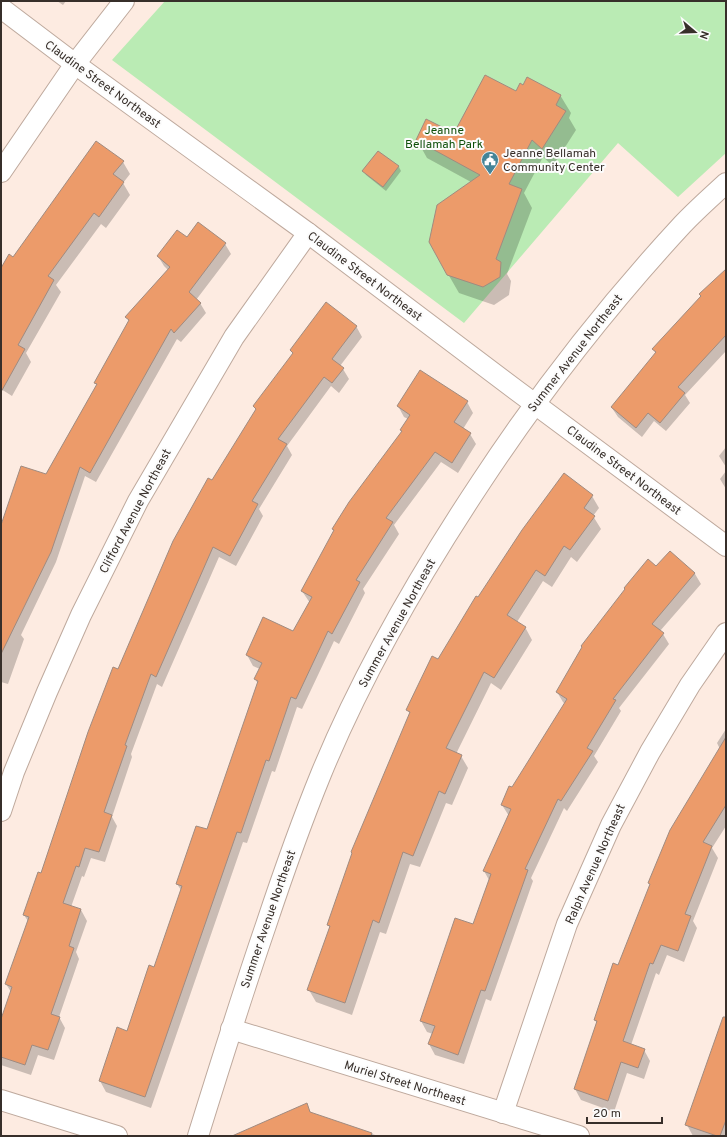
<svg xmlns="http://www.w3.org/2000/svg" width="727" height="1137" font-family="Overpass,sans-serif">
	<style>
		.green { fill: #baebb4 }
		.shadow { fill: #0003 }
		.building { fill: #ec9b6a; stroke: #a08b80 }
		.lines { fill: none; stroke-linecap: round; stroke-linejoin: round }
		.minor-casing { stroke: #bea99d; stroke-width: 22 }
		.minor { stroke: #fff; stroke-width: 20 }
		.labels { text-anchor: middle; stroke-width: 4; stroke-linejoin: round; paint-order: stroke }
		.street-label { font-size: 12px; fill: #372f2a; stroke: #fcfcfc }
		.park-label { font-size: 12px; fill: #0f500a; stroke: #fcfcfc }
		.poi-label { font-size: 12px; fill: #372f2a; stroke: #fcfcfc; text-anchor: start }
	</style>
	<rect width="100%" height="100%" fill="#fdebe1"/>
	<polygon class="green" points="165,1 726,1 726,153 678,197 618,143 464,323 112,60"/>
	<g class="shadow">
		<polygon points="57,1 66,1 63,5"/>
		<polygon points="516,93 560,95 571,113 569,118 576,130 553,166 543,157 524,193 532,208 507,274 511,281 509,295 494,305 459,293 448,274 471,182 427,158 417,140 454,134"/>
		<polygon points="123,162 130,174 123,183 130,195 106,228 101,224 56,285 61,292 26,353 31,362 12,396 1,389 1,270"/>
		<polygon points="399,167 401,171 386,191 366,175 364,171"/>
		<polygon points="187,239 225,244 231,254 196,300 200,303 206,313 181,342 177,339 96,482 85,476 56,562 21,635 24,639 8,684 1,682 1,532 46,475 97,386 96,383 129,322 127,317 168,270 164,266 158,256"/>
		<polygon points="726,270 726,351 685,395 690,403 666,431 654,421 642,437 618,417 612,408 656,354 653,349"/>
		<polygon points="356,326 362,337 340,366 343,369 349,379 339,393 331,386 287,446 292,455 259,509 263,516 236,566 219,557 162,687 157,684 131,754 132,757 112,817 117,826 105,862 91,858 84,877 82,876 71,907 81,910 87,921 76,952 79,959 59,1017 65,1028 54,1060 38,1055 31,1075 1,1065 1,1023 11,992 6,984 28,921 24,915 41,874 118,670 212,481 256,410 254,406 293,354 291,350"/>
		<polygon points="467,402 473,413 463,429 470,434 476,444 458,473 441,462 394,525 399,534 363,589 365,593 339,644 334,641 302,709 297,707 275,772 272,771 247,843 243,842 151,1108 106,1092 100,1081 118,1029 127,1032 155,968 181,890 177,884 208,831 258,684 255,679 260,669 253,666 247,655 294,632 310,603 302,591 334,532 333,529 402,432 408,419 404,417 398,406"/>
		<polygon points="726,447 726,467 719,456"/>
		<polygon points="726,471 726,489 720,479"/>
		<polygon points="592,496 599,508 593,516 601,529 577,562 571,557 552,587 543,581 517,622 525,627 532,640 501,690 491,683 456,754 461,756 468,768 452,805 446,803 420,867 410,864 386,934 380,932 352,1015 316,1002 309,990 330,928 328,925 410,714 408,710 438,660 478,599"/>
		<polygon points="670,552 695,574 701,584 660,631 663,634 669,644 619,708 621,711 594,756 598,762 567,811 564,808 531,878 533,881 491,1001 486,999 464,1064 435,1055 429,1044 433,1034 427,1032 421,1021 474,925 489,880 484,871 509,816 502,805 565,704 563,702 557,692"/>
		<polygon points="726,729 726,826 712,848 718,858 693,921 697,928 684,962 667,955 659,975 656,973 631,1045 644,1050 650,1061 644,1079 627,1073 614,1112 581,1100 575,1089 597,1024 595,1020 720,749 717,743"/>
		<polygon points="726,1056 726,1136 693,1136 687,1125"/>
		<polygon points="306,1104 311,1113 378,1136 239,1136"/>
	</g>
	<g class="building">
		<polygon points="485,75 516,91 520,83 523,85 527,77 561,95 556,105 566,111 542,149 532,140 509,184 522,189 496,259 501,262 500,277 483,287 447,275 429,242 437,205 480,175 416,140 426,119 454,133"/>
		<polygon points="96,141 124,161 113,174 124,182 99,217 94,213 48,276 54,280 18,345 25,349 1,392 1,268 9,254 13,257"/>
		<polygon points="378,151 399,166 383,187 362,171"/>
		<polygon points="198,222 226,243 189,292 201,303 174,333 171,329 90,473 80,467 51,552 1,654 1,525 21,466 46,474 97,384 94,383 129,320 125,317 170,267 157,256 177,230 187,237"/>
		<polygon points="726,269 726,335 678,387 685,393 660,423 648,413 636,428 611,407 656,352 652,349 701,296 699,294"/>
		<polygon points="326,302 357,326 332,359 344,368 332,383 324,377 278,439 287,444 252,501 258,504 230,556 213,547 156,677 151,674 125,745 127,746 104,812 112,815 99,852 85,848 79,867 76,866 63,903 81,909 69,946 74,948 51,1014 60,1017 48,1050 32,1045 25,1065 1,1057 1,1019 12,987 5,984 29,917 23,915 38,872 41,873 88,732 113,667 118,669 173,541 208,478 212,480 256,409 253,406 293,353 290,350"/>
		<polygon points="420,370 468,401 454,422 471,433 452,463 435,452 386,518 393,522 356,580 360,582 332,634 328,631 296,699 291,697 269,761 266,760 241,833 237,832 145,1097 99,1081 117,1027 127,1031 149,965 154,967 182,886 176,884 196,826 207,829 258,681 254,679 262,663 246,655 263,617 293,631 312,597 301,591 334,530 332,529 349,502 402,431 400,430 410,415 397,406"/>
		<polygon points="564,473 593,495 584,508 595,516 570,550 564,546 545,576 536,570 507,615 526,627 494,678 484,672 446,748 462,755 445,794 439,791 413,856 403,852 379,923 373,920 345,1003 307,990 330,926 327,925 352,853 351,852 410,712 406,710 432,656 438,659 476,596 478,597 522,530"/>
		<polygon points="670,551 695,573 652,624 664,633 613,699 616,700 587,748 593,751 561,801 558,799 525,869 528,870 485,991 481,990 458,1055 428,1044 435,1026 420,1021 455,918 473,924 491,874 483,871 511,809 501,805 509,786 512,787 567,699 556,692 582,647 581,646 625,589 624,588 648,559 656,566"/>
		<polygon points="726,737 726,805 703,842 712,846 685,914 691,916 678,951 661,945 653,964 650,963 623,1041 645,1049 638,1068 621,1062 608,1101 574,1089 597,1021 594,1020 613,963 618,965 650,884 648,883 670,830"/>
		<polygon points="723,1017 726,1017 726,1120 720,1136 717,1136 685,1125"/>
		<polygon points="307,1103 310,1112 372,1133 371,1136 232,1136"/>
	</g>
	<g class="lines">
		<defs>
			<g id="minor">
				<polyline points="1,8 75,64 308,233 516,390 726,546"/>
				<polyline points="1,172 75,64 124,1"/>
				<polyline points="1,811 14,772 47,692 81,615 138,501 234,337 308,233"/>
				<polyline points="231,1029 579,1136"/>
				<polyline points="1,1100 117,1136"/>
				<polyline points="503,1113 567,924 611,825 650,752 690,685 726,633"/>
				<path d="M 198,1136 C 220,1065 242,995 266,925 C 283,874 301,823 321,774 C 363,672 420,574 481,482 C 541,391 608,305 682,225 C 696,210 711,197 726,183"/>
			</g>
		</defs>
		<use href="#minor" class="minor-casing"/>
		<use href="#minor" class="minor"/>
	</g>
	<defs>
		<symbol id="civic-pin" viewBox="-11 -11 22 30"><path d="M0 17L-7.5 6A9.5 9.5 0 1 1 7.5 6Z" fill="#448497" stroke="#fcfcfc"/><path d="M-.6-6.5H3V-4.5H.6V-3L4-1V1h2V6H-6V1h2V-1L-.6-3ZM-1.2 2.5V6h2.4V2.5Z" fill="#fff"/></symbol>
	</defs>
	<g fill-rule="evenodd">
		<use href="#civic-pin" x="480" y="150" width="20" height="27"/>
	</g>
	<g class="labels">
		<g class="street-label">
			<text transform="translate(103 84) rotate(36)" y="4">Claudine Street Northeast</text>
			<text transform="translate(365 276) rotate(37)" y="4">Claudine Street Northeast</text>
			<text transform="translate(575 353) rotate(-52)" y="4">Summer Avenue Northeast</text>
			<text transform="translate(624 470) rotate(37)" y="4">Claudine Street Northeast</text>
			<text transform="translate(135 511) rotate(-62)" y="4">Clifford Avenue Northeast</text>
			<text transform="translate(397 623) rotate(-61)" y="4">Summer Avenue Northeast</text>
			<text transform="translate(595 864) rotate(-66)" y="4">Ralph Avenue Northeast</text>
			<text transform="translate(268 919) rotate(-71)" y="4">Summer Avenue Northeast</text>
			<text transform="translate(405 1083) rotate(17)" y="4">Muriel Street Northeast</text>
		</g>
		<g class="park-label">
			<text x="444" y="134">Jeanne<tspan x="444" dy="14">Bellamah Park</tspan></text>
		</g>
		<g class="poi-label">
			<text x="503" y="157">Jeanne Bellamah<tspan x="503" dy="14">Community Center</tspan></text>
		</g>
	</g>
	<rect width="727" height="1137" fill="none" stroke="#372f2a" stroke-width="4"/>
	<g transform="translate(695 32) rotate(109)" stroke="#fcfcfc" stroke-width="3" paint-order="stroke">
	<path d="M0-3L7 15L0 10L-7 15Z" fill="#372f2a"/>
	<text y="-6" font-size="11" font-weight="bold" text-anchor="middle" fill="#372f2a">N</text>
	</g>
	<path d="M587 1117v6h75v-6" fill="none" stroke="#372f2a" stroke-width="2"/>
	<text x="593" y="1117" font-size="12" fill="#372f2a" stroke="#fcfcfc" stroke-width="3" paint-order="stroke">20 m</text>
</svg>
